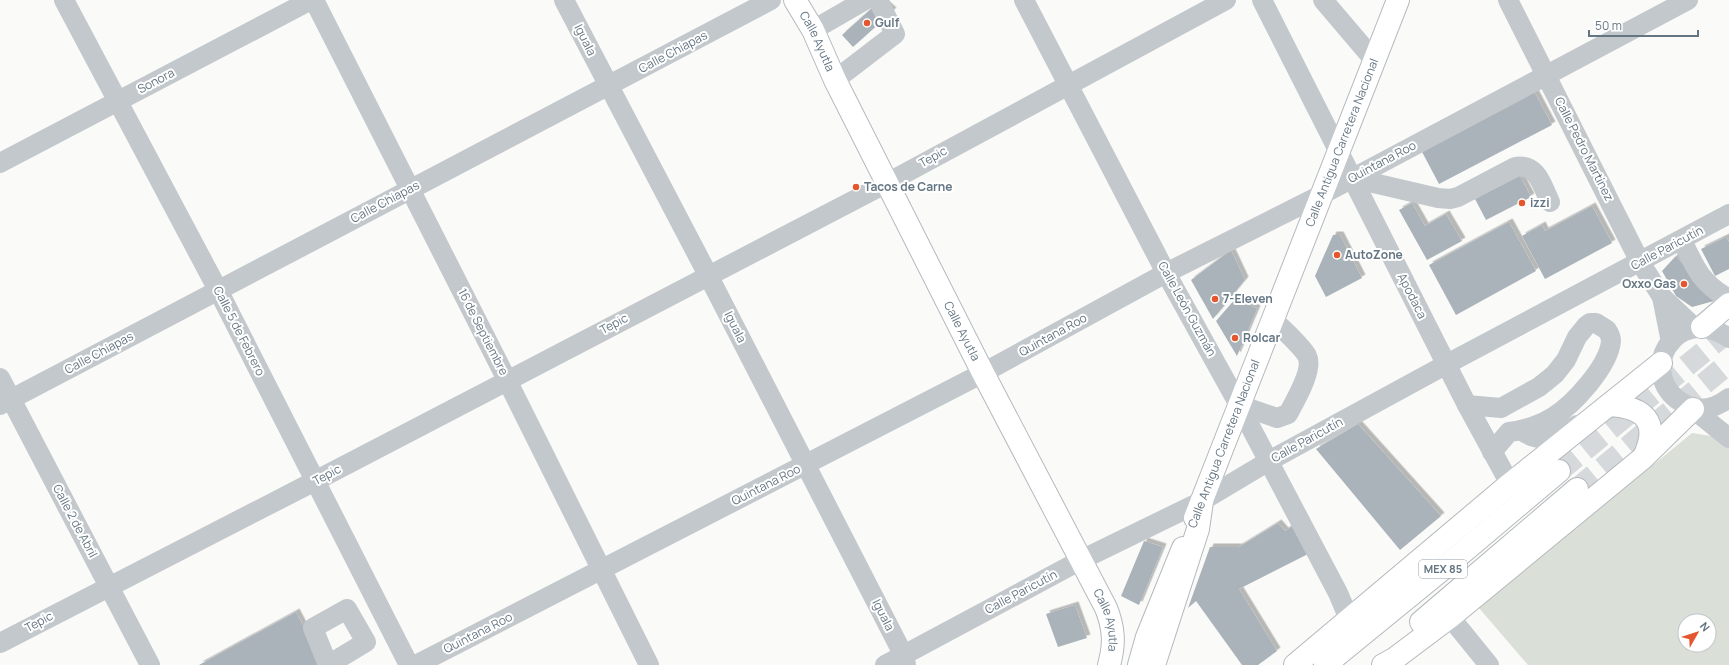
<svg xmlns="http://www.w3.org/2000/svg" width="1729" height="665" font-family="Manrope,sans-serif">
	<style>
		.green { fill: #dadfd7; fill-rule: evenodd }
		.building { fill: #aab3b9; filter: url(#shadow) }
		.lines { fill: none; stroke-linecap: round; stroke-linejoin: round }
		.highway-tunnel { stroke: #d5d9db; stroke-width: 22; stroke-dasharray: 22 11; stroke-linecap: butt }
		.major-casing { stroke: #b5babe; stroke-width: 24 }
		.highway-casing { stroke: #b4b9bd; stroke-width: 24 }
		.minor { stroke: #c3c8cc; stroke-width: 20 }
		.major { stroke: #fff; stroke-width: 22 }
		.highway { stroke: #fff; stroke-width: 22 }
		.poi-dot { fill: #e4572e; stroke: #fff; stroke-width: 1.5 }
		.labels { text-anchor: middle; stroke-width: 4; stroke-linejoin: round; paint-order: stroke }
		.shield { fill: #fff; stroke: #939fa8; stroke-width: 1 }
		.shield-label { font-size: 11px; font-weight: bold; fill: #657683 }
		.poi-label { font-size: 12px; font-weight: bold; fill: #657683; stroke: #fff; text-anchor: start }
		.street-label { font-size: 12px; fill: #657683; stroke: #fff }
	</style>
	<defs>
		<filter id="shadow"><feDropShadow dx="3.5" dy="-3.5" stdDeviation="0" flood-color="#0004"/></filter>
	</defs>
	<rect width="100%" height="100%" fill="#fafaf8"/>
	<path class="green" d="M 1692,433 L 1724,438 L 1729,449 L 1729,665 L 1528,665 L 1479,608 ZM 1685,621 L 1709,621 L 1709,645 L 1685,645 Z"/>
	<g class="building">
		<polygon points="881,0 893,11 853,47 842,35"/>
		<polygon points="1534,91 1552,125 1439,184 1421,150"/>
		<polygon points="1520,176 1531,197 1486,220 1475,199"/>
		<polygon points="1412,203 1425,226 1446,214 1462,241 1427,260 1399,210"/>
		<polygon points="1592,206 1612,243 1545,279 1522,236 1542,225 1545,231"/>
		<polygon points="1509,222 1536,271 1456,315 1429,265"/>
		<polygon points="1333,235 1340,235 1362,278 1326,297 1315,276"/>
		<polygon points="1726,237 1729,242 1729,269 1715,276 1701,249"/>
		<polygon points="1231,250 1245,280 1213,319 1191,280"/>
		<polygon points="1676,256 1714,301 1692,307 1676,296 1662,271"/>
		<polygon points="1237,297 1257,309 1237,356 1216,321"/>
		<polygon points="1358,424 1441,516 1400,550 1316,449"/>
		<polygon points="1278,523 1285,531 1297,523 1312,552 1239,589 1277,651 1258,665 1242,665 1196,601 1188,608 1210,547 1239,547"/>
		<polygon points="1144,541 1163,547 1139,605 1121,596"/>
		<polygon points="1075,605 1087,638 1058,647 1046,614"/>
		<polygon points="296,612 322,662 317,665 199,665"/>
	</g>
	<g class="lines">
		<g class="highway-tunnel">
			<polyline points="1559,471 1729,331"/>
			<polyline points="1577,489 1729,363"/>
		</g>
		<defs>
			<g id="major">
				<path id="s1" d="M 795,0 L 813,30 L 835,80 L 983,373 L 1106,608 C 1114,628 1115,644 1109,665"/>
				<path id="s2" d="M 1195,518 L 1398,0"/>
				<polyline points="1139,665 1147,637 1183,548"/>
			</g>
			<g id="highway">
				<polyline points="1702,327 1729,304"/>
				<path d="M 1609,405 C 1645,407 1660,422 1644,457"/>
				<polyline points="1421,622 1577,489"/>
				<polyline points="1154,665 1198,529 1202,501"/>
				<polyline points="1295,665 1510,484 1661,363"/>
				<polyline points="1325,665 1450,563 1559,471"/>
				<polyline points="1383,665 1394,659 1450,617 1643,458 1693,409"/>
			</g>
		</defs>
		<use href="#major" class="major-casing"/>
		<use href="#highway" class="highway-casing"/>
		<g class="minor">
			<polyline points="64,0 218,290 409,665"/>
			<polyline points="314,0 507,380 649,665"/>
			<polyline points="564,0 708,275 904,656 906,665"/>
			<polyline points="1024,0 1166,273 1239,405 1338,593 1349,619"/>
			<polyline points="1262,0 1467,405 1510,484"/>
			<polyline points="1323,0 1374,60"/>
			<polyline points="1508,0 1640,262 1662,297 1695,328"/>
			<polyline points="813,30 865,0"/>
			<polyline points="835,80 895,34 878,0"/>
			<polyline points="0,163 311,0"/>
			<path d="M 1352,178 L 1438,198 L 1450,199 L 1458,197 L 1515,167 C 1537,163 1542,185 1550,202"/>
			<path d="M 1682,240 C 1695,268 1701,283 1729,299"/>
			<polyline points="1662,297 1671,342"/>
			<path d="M 1729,338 C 1673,301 1633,378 1686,405 C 1701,413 1717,407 1729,398"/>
			<polyline points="0,378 150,665"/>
			<polyline points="0,405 771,0"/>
			<path d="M 1239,405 L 1277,418 L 1288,414 C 1295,401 1314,369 1307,356 C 1303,347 1280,327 1273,319"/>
			<path d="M 1467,405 L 1501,408 L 1539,387 L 1555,374 L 1566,360 L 1577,337 L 1586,326 L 1590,323 L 1596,323 L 1607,330 C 1609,333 1611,337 1611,341 C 1609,366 1573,405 1553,417 C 1540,425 1524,430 1509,432 L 1492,452"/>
			<polyline points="1693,409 1729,438"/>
			<path d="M 1521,430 C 1542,446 1556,435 1577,425"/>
			<polyline points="1450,617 1489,665"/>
			<polyline points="0,643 315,481 887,183 1226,0"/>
			<polyline points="328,665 313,628 347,609 366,642 328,665"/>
			<polyline points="416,665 983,373 1166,273 1321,195 1688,0"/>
			<polyline points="885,665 1081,560 1202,501 1269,461 1447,364 1729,214"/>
		</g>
		<use href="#major" class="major"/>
		<use href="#highway" class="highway"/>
	</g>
	<g class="poi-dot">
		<circle cx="867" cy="23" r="4"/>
		<circle cx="856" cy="187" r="4"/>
		<circle cx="1522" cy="203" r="4"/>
		<circle cx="1337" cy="255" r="4"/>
		<circle cx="1684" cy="284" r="4"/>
		<circle cx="1215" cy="299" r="4"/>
		<circle cx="1235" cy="338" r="4"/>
	</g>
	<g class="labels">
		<rect class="shield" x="1419" y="560" width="48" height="18" rx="3"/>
		<g class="shield-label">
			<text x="1443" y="573">MEX 85</text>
		</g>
		<g class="poi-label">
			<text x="875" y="27">Gulf</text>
			<text x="864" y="191">Tacos de Carne</text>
			<text x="1530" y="207">izzi</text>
			<text x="1345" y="259">AutoZone</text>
			<text x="1676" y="288" text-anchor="end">Oxxo Gas</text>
			<text x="1223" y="303">7-Eleven</text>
			<text x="1243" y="342">Rolcar</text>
		</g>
		<g class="street-label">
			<text transform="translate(585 40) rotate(63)" y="4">Iguala</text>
			<text dy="4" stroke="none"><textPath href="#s1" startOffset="47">Calle Ayutla</textPath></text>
			<text transform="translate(673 52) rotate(-28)" y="4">Calle Chiapas</text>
			<text transform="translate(156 81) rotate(-28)" y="4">Sonora</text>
			<text dy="4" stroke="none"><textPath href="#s2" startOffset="403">Calle Antigua Carretera Nacional</textPath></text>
			<text transform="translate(1584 149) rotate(63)" y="4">Calle Pedro Martínez</text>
			<text transform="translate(933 157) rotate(-29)" y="4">Tepic</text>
			<text transform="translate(1382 162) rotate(-28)" y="4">Quintana Roo</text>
			<text transform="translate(385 202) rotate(-28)" y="4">Calle Chiapas</text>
			<text transform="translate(1667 248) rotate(-28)" y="4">Calle Paricutín</text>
			<text transform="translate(1412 296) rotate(63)" y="4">Apodaca</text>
			<text transform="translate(1187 309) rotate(61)" y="4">Calle León Guzmán</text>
			<text transform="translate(614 324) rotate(-28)" y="4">Tepic</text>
			<text transform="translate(735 327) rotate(63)" y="4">Iguala</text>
			<text transform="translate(239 331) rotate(63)" y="4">Calle 5 de Febrero</text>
			<text dy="4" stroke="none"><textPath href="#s1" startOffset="371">Calle Ayutla</textPath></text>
			<text transform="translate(483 332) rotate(63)" y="4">16 de Septiembre</text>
			<text transform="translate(1053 335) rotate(-29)" y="4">Quintana Roo</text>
			<text transform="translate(99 353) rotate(-28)" y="4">Calle Chiapas</text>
			<text transform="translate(1307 440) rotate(-29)" y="4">Calle Paricutín</text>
			<text transform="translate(1224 444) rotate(-69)" y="4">Calle Antigua Carretera Nacional</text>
			<text transform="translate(327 475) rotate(-28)" y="4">Tepic</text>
			<text transform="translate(766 485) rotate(-27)" y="4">Quintana Roo</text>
			<text transform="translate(75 521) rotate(62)" y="4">Calle 2 de Abril</text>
			<text transform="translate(1021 592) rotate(-28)" y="4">Calle Paricutín</text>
			<text transform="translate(883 615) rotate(63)" y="4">Iguala</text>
			<text dy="4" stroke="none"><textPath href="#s1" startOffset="695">Calle Ayutla</textPath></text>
			<text transform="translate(39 622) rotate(-28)" y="4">Tepic</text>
			<text transform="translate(478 633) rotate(-27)" y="4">Quintana Roo</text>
		</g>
	</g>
	<g transform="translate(1697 633) rotate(51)"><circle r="19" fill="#ffffff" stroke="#c1c8cd"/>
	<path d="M0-3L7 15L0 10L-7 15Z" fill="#e4572e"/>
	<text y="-6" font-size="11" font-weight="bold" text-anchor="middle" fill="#657683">N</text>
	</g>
	<path d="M1589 30v6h109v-6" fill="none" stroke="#657683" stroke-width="2"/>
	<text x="1595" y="30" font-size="12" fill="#657683" stroke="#ffffff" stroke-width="3" paint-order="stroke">50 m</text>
</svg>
